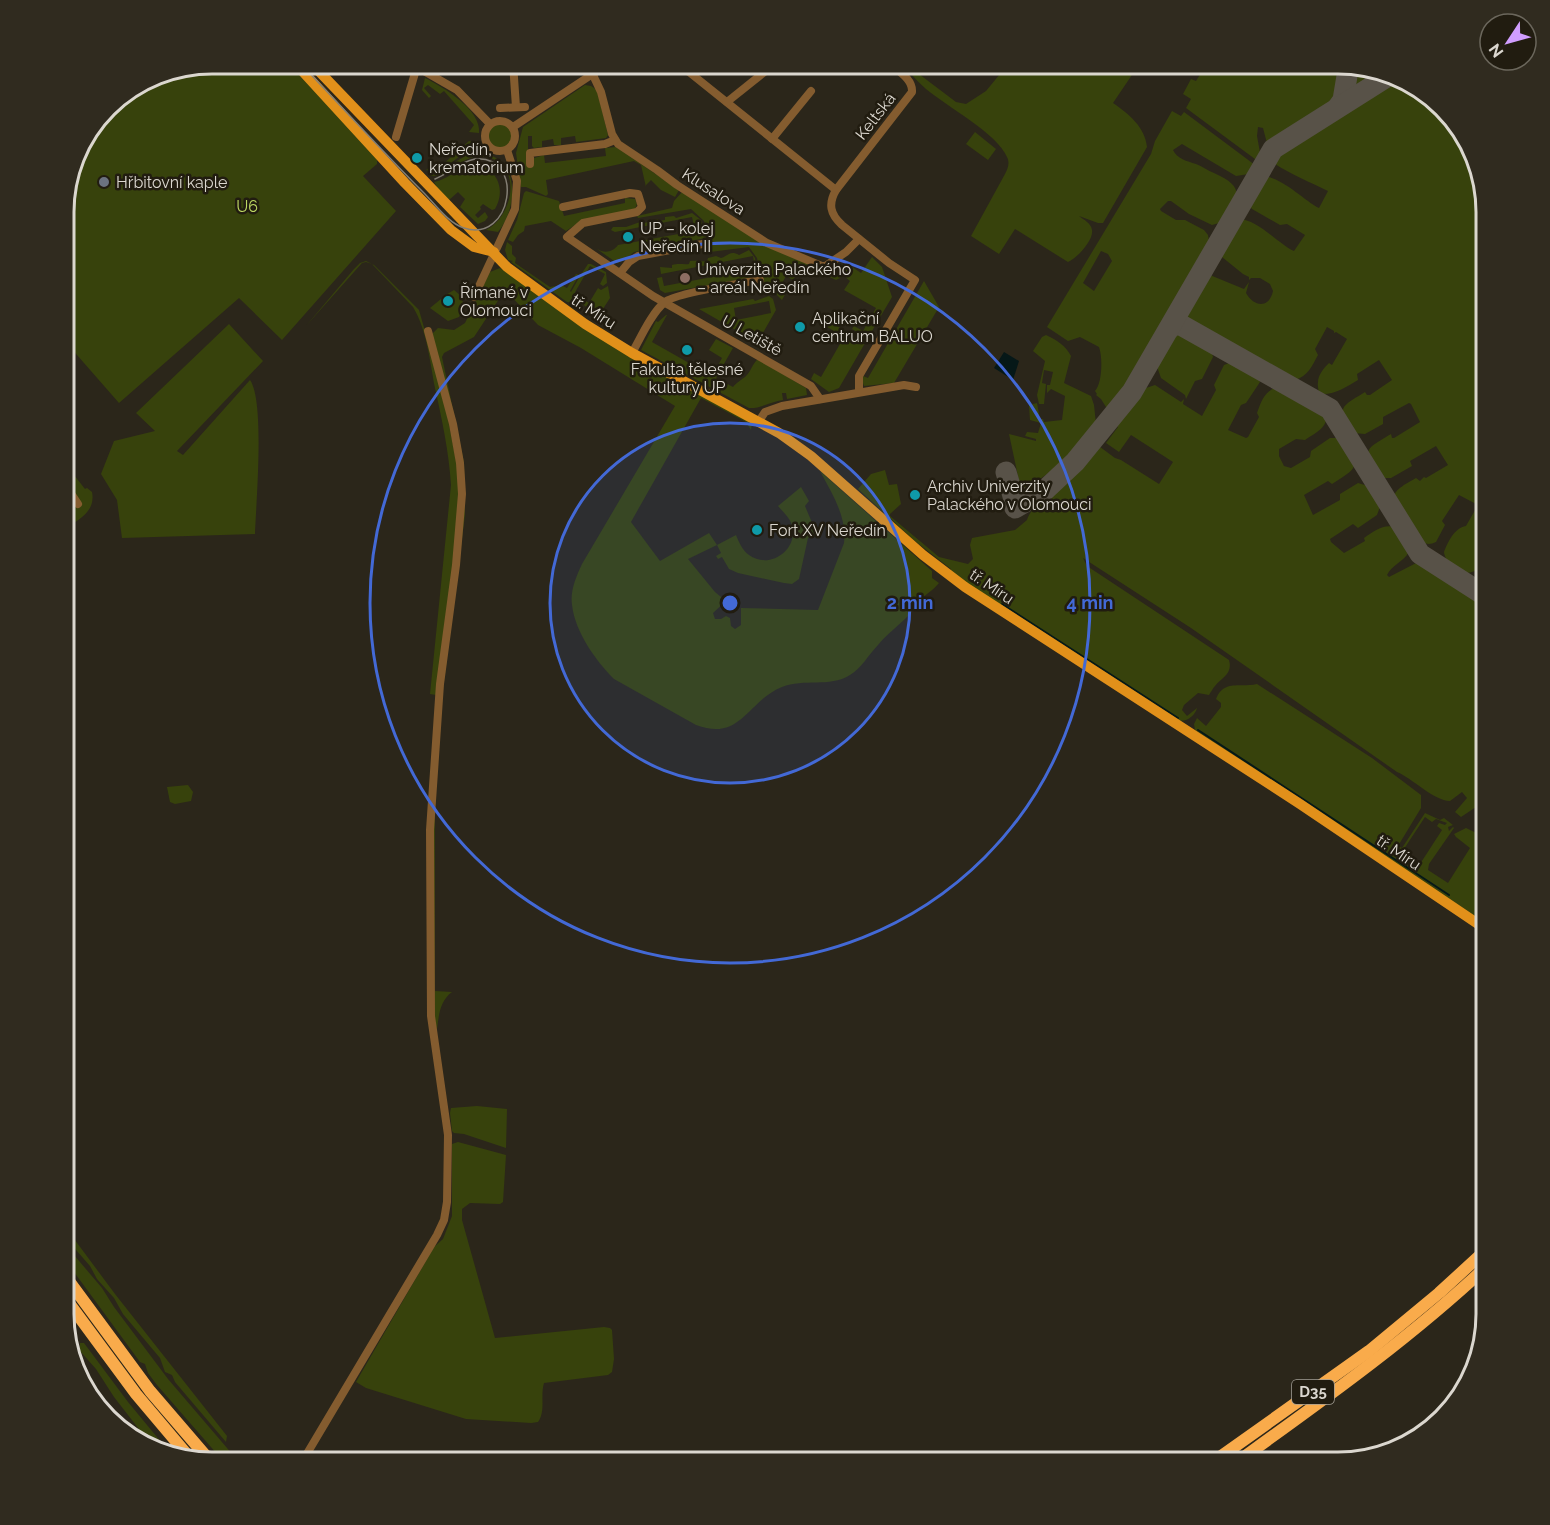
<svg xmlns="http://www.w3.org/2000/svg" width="1550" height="1525" font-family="Raleway,sans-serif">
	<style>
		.green { fill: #37420c; fill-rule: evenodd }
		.water { fill: #061818 }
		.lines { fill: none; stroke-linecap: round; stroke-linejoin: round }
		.stream { stroke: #061818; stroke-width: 2 }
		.taxiway { stroke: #585248; stroke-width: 21 }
		.minor { stroke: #845c2f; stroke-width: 8 }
		.major { stroke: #e1901a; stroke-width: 10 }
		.highway { stroke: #f9ab4b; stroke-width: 12 }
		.tram { stroke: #847f75; stroke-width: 1.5 }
		.ring { fill: none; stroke: #4369d6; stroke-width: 3 }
		.culture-dot { fill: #0f9aa8; stroke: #211c10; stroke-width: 2 }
		.worship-dot { fill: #6b7280; stroke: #211c10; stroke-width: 2 }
		.education-dot { fill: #8d6e63; stroke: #211c10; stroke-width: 2 }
		.labels { text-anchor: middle; stroke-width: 5; stroke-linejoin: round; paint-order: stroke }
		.shield { fill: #211c10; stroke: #a39f96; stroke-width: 1.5 }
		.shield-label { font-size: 15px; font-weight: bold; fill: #dbd7cf }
		.street-label { font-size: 16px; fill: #dbd7cf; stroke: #211c10 }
		.poi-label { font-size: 16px; fill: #dbd7cf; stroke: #211c10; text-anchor: start }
		.park-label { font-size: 16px; fill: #bdd862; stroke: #211c10 }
		.rim { fill: none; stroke: #dbd7cf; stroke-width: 3 }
		.centre { fill: #4369d6; stroke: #211c10; stroke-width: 3 }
		.ring-label { font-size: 18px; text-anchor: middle; font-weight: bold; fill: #4369d6; stroke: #211c10; stroke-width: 5; stroke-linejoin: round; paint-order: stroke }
	</style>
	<rect width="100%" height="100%" fill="#2b261a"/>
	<g class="green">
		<polygon points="211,63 288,63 377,158 377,164 363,176 396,211 282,340 239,298 119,403 63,339 63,201 78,145 113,100 155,74"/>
		<path d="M 1009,63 L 1140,63 L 1113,103 C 1129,114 1145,127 1147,147 L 1103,223 L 1098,223 L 1079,216 C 1084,220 1091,223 1092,230 C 1094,240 1076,259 1068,262 L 1015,229 L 999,254 L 971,236 L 1005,174 C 1008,168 1010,163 1007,157 C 998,134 946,106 926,89 C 920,84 915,78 909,72 L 911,68 L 956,102 L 966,104 L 986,91 Z"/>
		<polygon points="1201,63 1348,63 1385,73 1268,147 1263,128 1258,127 1257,136 1261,158 1259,162 1186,108 1191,99 1183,94 1191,79 1196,81 1201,73 1196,70"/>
		<path d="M 1396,76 L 1404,78 L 1450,113 L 1476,155 L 1487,211 L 1487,554 C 1484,559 1481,567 1476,570 C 1464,579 1445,564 1444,552 C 1448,542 1454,528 1466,526 L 1478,505 L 1459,495 L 1442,521 L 1445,525 L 1436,542 C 1424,548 1417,539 1411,529 L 1409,530 C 1403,499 1375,500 1416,478 L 1420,481 L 1424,477 L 1426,478 L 1448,465 L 1436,446 L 1410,461 L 1412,466 L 1391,478 L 1379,478 C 1369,448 1357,454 1391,434 L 1392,438 L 1394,438 L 1420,422 L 1411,404 L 1409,403 L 1383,417 L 1383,424 L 1365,434 L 1354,433 C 1335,407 1341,407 1365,392 L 1367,395 L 1370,395 L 1392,380 L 1379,360 L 1357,374 L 1358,380 C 1346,387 1335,395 1321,394 L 1318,397 C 1320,391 1317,388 1318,382 C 1318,375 1324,368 1329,363 L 1332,365 L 1347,339 L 1336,332 L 1334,333 L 1334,331 L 1327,327 L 1315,349 L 1318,355 C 1312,366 1308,376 1295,380 L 1191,323 L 1182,315 L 1205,273 L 1244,289 L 1249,282 L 1246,293 C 1254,307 1269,309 1273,291 L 1270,284 L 1260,278 L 1251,278 L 1249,280 L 1249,277 L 1243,274 L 1217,253 L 1236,219 C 1256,217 1277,243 1294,251 L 1305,235 L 1287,224 L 1280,225 L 1252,209 L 1249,205 L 1247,199 L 1260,177 C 1278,173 1303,200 1319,208 L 1328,191 C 1310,182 1292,175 1275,164 L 1272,155 L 1278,149 Z"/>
		<path d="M 425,78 C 443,87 482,110 479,133 L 469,132 L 474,125 L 444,91 L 440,94 L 428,85 L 424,88 L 431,96 L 429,98 L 422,90 Z"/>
		<polygon points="585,85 591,86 597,90 608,135 606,138 576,142 575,136 561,138 561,145 554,145 553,139 542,141 542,147 534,148 532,146 532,136 528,136 528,164 534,158 544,155 545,163 606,156 605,148 616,147 679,190 675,197 661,190 651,180 646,185 646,187 641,165 634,161 546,180 548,194 546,196 526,187 521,187 516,153 523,127"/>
		<path d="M 1172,111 L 1181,116 L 1184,112 L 1255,165 L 1255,170 L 1249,174 L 1236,176 L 1182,144 L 1173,150 C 1177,159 1187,161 1196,164 C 1202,166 1208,171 1214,173 C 1243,186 1241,195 1226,221 L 1212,225 L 1189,214 L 1171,201 L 1168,201 L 1160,209 L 1161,211 L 1176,220 L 1185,220 L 1204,230 L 1208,235 L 1210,247 L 1134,381 L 1116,405 L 1112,408 L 1106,407 L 1101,399 L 1096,395 L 1097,394 L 1095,391 C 1102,384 1103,358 1099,347 L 1080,337 L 1068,341 L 1047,327 L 1151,154 L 1155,141 ZM 1101,251 L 1108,254 L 1112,261 L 1094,291 L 1083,283 Z"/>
		<circle cx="500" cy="136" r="12"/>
		<polygon points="975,132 996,149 988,160 966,144"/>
		<path d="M 469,141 L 480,142 L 479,148 C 474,151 470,151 465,153 C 453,159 441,177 426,170 L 436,162 L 441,166 Z"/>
		<path d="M 471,153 C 519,149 521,204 498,232 L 486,230 C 514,216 523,164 486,157 C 463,152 451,178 430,176 Z"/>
		<path d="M 477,165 C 498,169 506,191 495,209 L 492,210 L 483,204 L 480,207 L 481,209 L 475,215 L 478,218 L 485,212 L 488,217 L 485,221 L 478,224 L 460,207 L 465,199 L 458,192 L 449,200 L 439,191 L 434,182 C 450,179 460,165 477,165 Z"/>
		<polygon points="526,191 559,201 564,216 625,203 625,198 635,199 637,204 635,209 581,221 566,231 551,221 525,226 524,231 518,235 513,242 508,240 517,220 524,193"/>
		<path d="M 682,192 L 809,265 L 807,268 C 800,267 797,274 793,280 L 786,276 L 780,287 L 787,291 L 782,300 L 777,295 L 774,284 L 768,285 L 768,292 L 760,293 L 758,284 L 762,283 L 757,258 L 749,247 L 710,252 L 711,248 L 704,221 L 691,209 L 638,218 L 637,216 L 672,208 L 674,201 Z"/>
		<path d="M 692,213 L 701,220 L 706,238 L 634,252 L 623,261 L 617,263 L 597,249 C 604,253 612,253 618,245 L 695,231 L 692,217 L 615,232 L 611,230 L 613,227 L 626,227 L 640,222 L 641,224 L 658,219 L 659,221 L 665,220 L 665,217 L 674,216 L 676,218 Z"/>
		<polygon points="507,242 512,246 512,254 516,258 515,263 550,287 561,285 567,288 576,274 579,275 570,291 571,292 580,276 582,277 583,275 582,273 588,264 591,264 606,272 607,283 603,286 600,284 605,274 590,266 574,294 589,303 598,288 601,290 608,286 610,298 599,315 582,304 567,302 511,262 513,261 508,260 505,250"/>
		<path d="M 749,250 L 755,258 L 758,276 L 665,293 L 660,290 L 657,278 L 662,277 L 664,286 L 755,269 L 753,256 L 661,274 L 660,267 L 672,268 L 672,265 C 679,263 684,265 689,264 L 690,261 C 697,260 702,262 707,261 L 708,258 L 716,256 L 721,258 C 728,256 730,250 739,255 Z"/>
		<path d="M 872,257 L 882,267 L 892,297 L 869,336 L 866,337 L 852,329 L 854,326 L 863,331 L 876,308 L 844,290 L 850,281 L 844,276 L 836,280 L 821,273 L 823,270 C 842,266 843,259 861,273 Z"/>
		<path d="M 366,261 L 374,265 L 419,310 L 444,398 L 459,476 L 459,516 L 436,695 L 430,694 L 451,485 C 449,452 442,420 435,388 C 430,362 427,330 413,307 L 372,264 L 366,262 L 362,263 L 306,326 L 354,269 L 360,263 Z"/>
		<path d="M 500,268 L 752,423 L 751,430 L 746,422 L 701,398 L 631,522 L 660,561 L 709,533 L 717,545 L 736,535 C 739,542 742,550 749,555 C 769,570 799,550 792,525 C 789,517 783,512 778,506 L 801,487 L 809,501 L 805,506 L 813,525 L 818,529 L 818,534 L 808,538 L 799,579 L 792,584 L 784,583 L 738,573 L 729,569 L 722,557 L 718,559 L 716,556 L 721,553 L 717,545 L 688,559 L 715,592 L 726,601 L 713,613 L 715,619 L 721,619 L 726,616 L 730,618 L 731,626 L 735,629 L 741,625 L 741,608 L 818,610 L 844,543 C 847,516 832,494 820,471 L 932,571 L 932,578 L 939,583 C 932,591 929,592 922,598 C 917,603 913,610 908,616 C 898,626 887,634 878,645 C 869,654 861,669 850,675 C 829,688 804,678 782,687 C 747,701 741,742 696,725 L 614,679 C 596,661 575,632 572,605 C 570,591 576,577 582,564 L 675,406 L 581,348 L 538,325 L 509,294 L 503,293 L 474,337 L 444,353 L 442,357 L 464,462 L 465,515 L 443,690 L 435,805 L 435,991 L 452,992 C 440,1001 439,1014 437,1029 L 435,1029 L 434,1017 L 434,809 L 440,711 L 465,494 L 432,334 L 438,328 L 454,330 L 465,323 L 490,272 Z"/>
		<polygon points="924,281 939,307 894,383 864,386 862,380 863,376 868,378"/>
		<polygon points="454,290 461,296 464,306 459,317 448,321 430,308 441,299 446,303 449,299 444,296"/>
		<path d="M 769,296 L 773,299 L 776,310 L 756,345 L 741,333 L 699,309 L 753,299 L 755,301 ZM 769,301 L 771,313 L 736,320 L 734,308 Z"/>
		<path d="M 666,315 L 667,315 L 652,342 L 712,376 L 722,358 L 709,350 L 716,339 L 733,348 L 716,378 L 733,387 C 737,382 740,381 745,377 C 751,372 752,364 758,359 L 806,388 L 807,395 L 787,399 L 786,393 L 782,393 L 783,400 C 772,401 760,409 749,408 L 641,350 L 656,321 L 658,322 Z"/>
		<polygon points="827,320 865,343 839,388 829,392 811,379 814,373 821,377 844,337 824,325"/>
		<path d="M 229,324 L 263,361 L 177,451 L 183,455 L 250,380 C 265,401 256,503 255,534 L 122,538 L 117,500 L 101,474 L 114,441 L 155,431 L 136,413 Z"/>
		<polygon points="1179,333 1211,349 1213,357 1202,379 1195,381 1186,399 1185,395 1161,378 1155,361 1170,334"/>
		<path d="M 1046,335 C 1057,340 1066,346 1071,356 L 1064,383 L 1091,396 L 1094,405 L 1096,424 C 1079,450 1049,476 1021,490 L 1009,434 L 1036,441 L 1036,439 L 1025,436 L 1027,432 L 1038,433 L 1041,423 L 1030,420 L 1029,405 L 1037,403 L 1040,419 L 1043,419 L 1044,422 L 1062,420 L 1065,396 L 1051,389 L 1047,393 L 1047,385 L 1050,385 L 1053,372 L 1044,370 L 1042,383 L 1046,384 L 1044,404 L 1039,404 L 1037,395 L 1045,361 L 1033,351 L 1042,337 Z"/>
		<path d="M 1234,361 L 1256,373 L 1260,382 L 1246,403 L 1241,405 L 1228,430 L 1246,438 L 1248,437 L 1259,417 L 1257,413 C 1262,399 1265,391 1279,386 L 1315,402 L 1314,404 L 1327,416 C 1326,429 1315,433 1305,440 L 1296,439 L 1279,449 L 1279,456 L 1284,466 L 1291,468 L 1310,457 L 1311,451 L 1330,438 L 1342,438 C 1359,467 1361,466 1332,484 L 1328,481 L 1304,495 L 1313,515 L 1340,500 L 1340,494 L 1358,483 L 1368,486 L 1371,484 L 1381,504 L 1377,515 L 1358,528 L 1353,524 L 1330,539 L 1331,542 L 1344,553 L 1365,541 L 1364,538 C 1374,531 1383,524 1395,527 L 1409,552 C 1403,562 1392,565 1387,575 L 1389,577 L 1420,561 L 1445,574 L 1487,603 L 1487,820 L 1481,817 L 1476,807 L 1461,817 L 1455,812 L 1467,798 L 1462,792 L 1450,801 C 1434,801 1412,778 1397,772 L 1191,628 L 1083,558 L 1087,566 L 1229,660 C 1233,674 1222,677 1215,686 C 1213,688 1211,692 1209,695 L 1198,693 L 1184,705 L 1182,710 L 1187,716 L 1197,708 C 1195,716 1186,723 1177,720 L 949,572 L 951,569 L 916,542 L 858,489 L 871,474 L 885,470 L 889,485 L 897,484 L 901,504 L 890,514 L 890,516 L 939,557 L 968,564 L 973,559 L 970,545 L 972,538 L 1015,530 L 1027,520 C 1031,504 1069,476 1081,463 C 1086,457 1091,450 1096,444 L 1115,458 L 1121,460 L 1159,484 L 1173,462 L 1131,435 L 1119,452 L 1106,443 L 1118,427 L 1115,424 L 1105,436 L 1104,434 L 1140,390 L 1155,385 L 1181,402 L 1184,399 L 1183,404 L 1202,416 L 1216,390 L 1214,385 L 1224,365 Z"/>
		<path d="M 63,461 L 85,489 L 87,488 L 92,492 C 96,512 78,520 63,530 L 63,497 L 69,497 C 68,484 63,474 63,461 Z"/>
		<path d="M 1257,684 L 1372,758 L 1421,795 L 1421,808 L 1398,846 L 1402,848 L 1425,813 L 1440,820 L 1444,818 L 1453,825 L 1448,827 L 1449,831 L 1453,827 L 1454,828 L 1429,864 L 1428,870 L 1448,883 L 1470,848 L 1456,837 L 1454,834 L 1466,828 L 1487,838 L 1487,922 L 1484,922 L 1195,730 L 1194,724 L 1197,718 L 1206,726 L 1221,707 L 1221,703 L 1216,699 C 1224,679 1240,688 1257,684 ZM 1425,817 L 1432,822 L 1436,819 L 1447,823 L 1445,825 L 1439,823 L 1437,826 L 1442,830 L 1420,864 L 1402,852 Z"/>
		<polygon points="188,785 193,792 191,801 175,804 170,802 167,787"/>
		<polygon points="477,1106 507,1109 506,1148 464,1134 454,1133 452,1131 450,1113 451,1108"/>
		<path d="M 458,1142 L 506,1155 L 503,1202 L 500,1204 L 470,1203 L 462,1209 L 462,1220 L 495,1338 L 604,1327 L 610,1328 L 612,1330 L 614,1359 L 612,1372 L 608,1375 L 544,1383 C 540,1396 546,1411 538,1422 L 531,1423 L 466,1419 L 366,1388 L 356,1382 L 434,1247 L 443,1239 L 452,1216 L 452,1144 Z"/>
		<polygon points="63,1224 115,1294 227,1436 226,1442 175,1382 172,1375 165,1372 160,1358 123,1314 114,1298 97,1279 90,1266 63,1235"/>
		<polygon points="63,1242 102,1288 114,1307 168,1379 239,1462 224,1462 157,1385 148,1373 145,1364 140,1362 63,1257"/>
		<polygon points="80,1343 84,1343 128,1402 171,1454 156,1451 114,1397 96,1369 80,1351"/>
	</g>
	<polygon class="water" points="1004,352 1019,361 1013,380 994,368"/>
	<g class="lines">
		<g class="stream">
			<polyline points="1002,604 1178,718"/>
			<polyline points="1198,730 1449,895"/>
		</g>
		<g class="taxiway">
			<polyline points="1338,107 1343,100 1349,64"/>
			<polyline points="1170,328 1176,324 1181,325 1330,409 1420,554 1487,597"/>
			<polyline points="1006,472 1013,496 1020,499 1038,495"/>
			<polyline points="1015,508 1044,491 1075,462 1132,392 1273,149 1390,75"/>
		</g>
		<g class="minor">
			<polyline points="513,63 516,107"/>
			<polyline points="673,63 689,72 836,190"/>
			<polyline points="417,67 457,90 490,124"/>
			<polyline points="593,75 601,92 612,134 618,144 657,170 677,185 767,243 824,267 846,252 859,239"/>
			<polyline points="727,102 767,70"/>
			<polyline points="500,108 525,107"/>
			<circle cx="500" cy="136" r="15"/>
			<polyline points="513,127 609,63"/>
			<polyline points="396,137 418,63"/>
			<polyline points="772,139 811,91"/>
			<polyline points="530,164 530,153 605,144 615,140"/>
			<polyline points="563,207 630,193 638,194 642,207 637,212 583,223 567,237 653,296 811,386 820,399"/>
			<polyline points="620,273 629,262 638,256 708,243"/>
			<polyline points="474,297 515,209 517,181 507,150"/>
			<path d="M 632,353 C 640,339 652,312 665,302 C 675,293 742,283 760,280"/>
			<path d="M 859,392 L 859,376 L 915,280 L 889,263 L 842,225 C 830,214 828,204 836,190 L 912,92 C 913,79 898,71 889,63"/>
			<polyline points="759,421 765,412 782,406 904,385 916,387"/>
			<polyline points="68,489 78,504"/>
			<polyline points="63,492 68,489 63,481"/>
			<polyline points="302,1462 437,1235 444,1220 447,1202 448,1135 431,1016 430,830 440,684 456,565 462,494 460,463 453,424 428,331"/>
		</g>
		<g class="major">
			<polyline points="295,63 405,183 451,230 474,247 494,252"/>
			<polyline points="311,63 507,267 585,324 632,353 779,433 811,456 923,555 965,587 1300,804 1487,930"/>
		</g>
		<g class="highway">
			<polyline points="63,1273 150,1391 211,1462"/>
			<polyline points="63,1295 136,1394 190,1458"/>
			<polyline points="1213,1462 1369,1351 1439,1293 1487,1249"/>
			<path d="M 1237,1462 C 1323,1400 1409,1339 1487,1266"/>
		</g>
		<path class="tram" d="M 300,63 C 341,106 381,150 423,192 C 435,204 448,223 464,228 C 512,244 526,155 475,159 C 461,161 448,174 435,179"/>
	</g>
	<circle cx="730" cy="603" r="180" fill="#4369d6" fill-opacity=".12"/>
	<g class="ring">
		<circle cx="730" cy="603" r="180"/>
		<circle cx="730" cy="603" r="360"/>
	</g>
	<g class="culture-dot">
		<circle cx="417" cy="158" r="6"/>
		<circle cx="628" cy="237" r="6"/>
		<circle cx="448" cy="301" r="6"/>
		<circle cx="800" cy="327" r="6"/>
		<circle cx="687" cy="350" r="6"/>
		<circle cx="915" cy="495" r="6"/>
		<circle cx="757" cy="530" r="6"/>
	</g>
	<circle class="worship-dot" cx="104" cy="182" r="6"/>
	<circle class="education-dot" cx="685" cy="278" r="6"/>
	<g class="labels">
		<rect class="shield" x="1292" y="1380" width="42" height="24" rx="4.5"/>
		<g class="shield-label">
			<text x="1313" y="1397">D35</text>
		</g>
		<g class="street-label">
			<text transform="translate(875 116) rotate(-52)" y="6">Keltská</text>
			<text transform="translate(714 191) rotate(33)" y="6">Klusalova</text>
			<text transform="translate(594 311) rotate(33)" y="6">tř. Míru</text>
			<text transform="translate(752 335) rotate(29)" y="6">U Letiště</text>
			<text transform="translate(992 586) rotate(34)" y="6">tř. Míru</text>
			<text transform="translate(1399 852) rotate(34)" y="6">tř. Míru</text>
		</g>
		<g class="poi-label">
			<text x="429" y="155">Neředín,<tspan x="429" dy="18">krematorium</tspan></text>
			<text x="116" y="188">Hřbitovní kaple</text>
			<text x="640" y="234">UP – kolej<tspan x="640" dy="18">Neředín II</tspan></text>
			<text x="697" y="275">Univerzita Palackého<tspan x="697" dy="18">– areál Neředín</tspan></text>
			<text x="460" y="298">Římané v<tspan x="460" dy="18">Olomouci</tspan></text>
			<text x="812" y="324">Aplikační<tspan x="812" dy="18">centrum BALUO</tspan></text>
			<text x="687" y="375" text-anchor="middle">Fakulta tělesné<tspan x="687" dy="18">kultury UP</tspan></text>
			<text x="927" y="492">Archiv Univerzity<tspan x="927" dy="18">Palackého v Olomouci</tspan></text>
			<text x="769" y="536">Fort XV Neředín</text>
		</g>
		<g class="park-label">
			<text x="247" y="212">U6</text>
		</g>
	</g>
	<path d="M0 0H1550V1525H0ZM212 74H1338A138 138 0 0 1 1476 212V1314A138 138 0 0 1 1338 1452H212A138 138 0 0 1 74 1314V212A138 138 0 0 1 212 74Z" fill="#302b1f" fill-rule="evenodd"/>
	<path class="rim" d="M212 74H1338A138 138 0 0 1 1476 212V1314A138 138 0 0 1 1338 1452H212A138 138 0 0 1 74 1314V212A138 138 0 0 1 212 74Z"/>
	<circle cx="730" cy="603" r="9" class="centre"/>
	<g class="ring-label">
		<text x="910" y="609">2 min</text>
		<text x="1090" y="609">4 min</text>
	</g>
	<g transform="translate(1508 42) rotate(234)"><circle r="28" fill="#211c10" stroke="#6b675c" stroke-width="1.5"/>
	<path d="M0-4.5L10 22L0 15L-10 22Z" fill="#d09dfe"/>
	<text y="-9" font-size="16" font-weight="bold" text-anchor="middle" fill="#dbd7cf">N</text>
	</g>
</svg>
